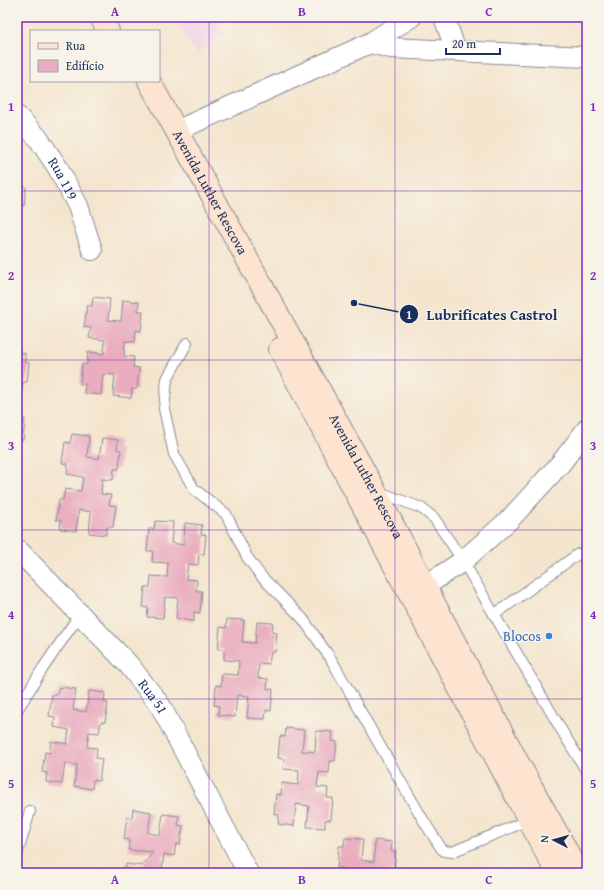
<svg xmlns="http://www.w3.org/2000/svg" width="604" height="890" font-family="'Gentium Book Plus',serif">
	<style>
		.built { fill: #f0d0e4 }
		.building { fill: #eaadc0 }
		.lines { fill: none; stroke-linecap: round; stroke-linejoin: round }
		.lane-casing { stroke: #888a96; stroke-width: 12 }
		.street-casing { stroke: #888a96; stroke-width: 22 }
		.secondary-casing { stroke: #888a96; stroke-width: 24 }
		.lane { stroke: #fff; stroke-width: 10 }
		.street { stroke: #fff; stroke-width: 20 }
		.secondary { stroke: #fde4d1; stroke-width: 22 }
		.grid { fill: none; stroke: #7b2cbf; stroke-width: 1; stroke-opacity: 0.55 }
		.shop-dot { fill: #3f7fe0; stroke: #f7f3e8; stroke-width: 1.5 }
		.labels { text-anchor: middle; stroke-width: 3; stroke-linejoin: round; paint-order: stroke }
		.street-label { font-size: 14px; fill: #1b2f5e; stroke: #f7f3e8 }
		.shop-label { font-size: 14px; fill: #366cbe; stroke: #f7f3e8; text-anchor: end }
		.leader { fill: none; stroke: #1b2f5e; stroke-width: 1.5 }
		.callout-dot { fill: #1b2f5e; stroke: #f7f3e8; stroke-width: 1.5 }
		.mark-label { font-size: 12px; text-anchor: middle; font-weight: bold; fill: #fff }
		.callout-label { font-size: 15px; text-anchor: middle; font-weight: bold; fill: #1b2f5e; stroke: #f7f3e8; stroke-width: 3; stroke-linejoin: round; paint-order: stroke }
		.neatline { fill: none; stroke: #7b2cbf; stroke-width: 1.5 }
		.grid-label { font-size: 13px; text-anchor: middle; font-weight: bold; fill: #7b2cbf }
	</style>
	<rect width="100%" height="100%" fill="#f7f3e8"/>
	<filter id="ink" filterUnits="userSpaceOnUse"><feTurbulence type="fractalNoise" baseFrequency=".025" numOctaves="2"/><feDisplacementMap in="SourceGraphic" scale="8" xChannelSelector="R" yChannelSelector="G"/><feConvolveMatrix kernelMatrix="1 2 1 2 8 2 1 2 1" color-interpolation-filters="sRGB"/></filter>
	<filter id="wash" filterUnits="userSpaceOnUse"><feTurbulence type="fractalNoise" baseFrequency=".012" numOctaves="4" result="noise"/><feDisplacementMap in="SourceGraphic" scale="16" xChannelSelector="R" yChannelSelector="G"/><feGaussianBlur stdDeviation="0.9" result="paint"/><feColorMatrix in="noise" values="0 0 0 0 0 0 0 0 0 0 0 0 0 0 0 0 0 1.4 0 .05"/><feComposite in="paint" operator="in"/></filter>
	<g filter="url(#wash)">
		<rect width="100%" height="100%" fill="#f4e5ce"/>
		<polygon class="built" points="173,17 214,17 225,34 197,53"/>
		<g id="blocks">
			<g class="building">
				<polygon points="17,176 22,177 21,186 26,187 24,206 19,206 18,217 17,217"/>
				<polygon points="17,242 22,243 20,264 17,264"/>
				<polygon points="93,297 110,299 108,320 121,321 123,300 139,302 138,311 143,311 141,331 136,330 135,342 125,341 124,356 134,357 133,367 139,368 137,389 132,389 131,398 113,396 115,375 103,374 101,395 84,393 85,384 80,384 82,364 87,364 88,352 104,354 105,340 89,338 91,328 84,327 87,306 92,306"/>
				<polygon points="17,352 25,353 25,362 29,363 27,382 23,382 22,393 17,393"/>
				<polygon points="17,408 20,408 19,418 25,419 23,440 17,440"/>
				<polygon points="72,434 89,436 87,457 99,459 102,438 118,440 117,449 121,450 119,469 114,469 113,480 102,479 101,494 111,495 109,505 116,506 113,527 107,527 106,535 89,533 91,512 79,510 76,531 60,529 61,520 56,520 59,500 63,500 65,489 81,491 83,477 67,474 68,464 62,463 65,442 70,443"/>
				<polygon points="155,521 173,522 171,543 184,545 185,523 202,525 201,534 206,535 204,554 199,554 198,565 188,564 186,579 197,580 196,591 202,591 200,613 194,612 194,621 176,619 178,598 165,597 163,618 147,617 148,608 143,607 145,587 150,587 151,576 167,577 168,563 152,562 153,551 147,551 149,529 154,529"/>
				<polygon points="227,619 244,620 242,642 255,643 257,622 273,623 272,632 277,633 275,652 271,652 269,664 259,663 258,678 268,679 267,689 273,689 271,711 266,710 265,719 247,718 249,696 237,695 235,717 218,715 219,706 214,705 216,685 221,686 222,674 238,675 239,661 224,660 224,649 218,649 220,627 226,628"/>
				<polygon points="59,687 76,689 73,710 86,712 89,691 105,693 104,702 108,703 105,722 101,722 99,733 89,732 87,747 97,748 96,758 102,759 99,781 93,780 92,789 74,786 77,765 65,763 62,784 46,782 47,773 42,772 45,752 50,753 51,741 67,744 69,730 54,727 55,717 49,716 52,695 57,695"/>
				<polygon points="286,728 304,730 302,751 315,752 316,731 333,732 332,741 337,742 335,761 330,761 329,773 319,772 317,787 328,788 327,798 333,798 331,820 325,820 325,828 307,827 309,806 296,804 294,826 278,824 279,815 274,814 276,794 281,795 282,783 298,785 299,770 283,769 284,759 278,758 280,736 285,737"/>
				<polygon points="133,809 151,812 148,833 160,835 163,814 179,816 178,825 183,826 180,845 176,844 174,856 164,854 162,869 172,871 172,873 125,873 126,864 142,866 153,852 128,850 130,840 124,839 127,817 132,818"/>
				<polygon points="345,838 363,839 361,860 374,862 375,840 392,842 391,851 396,852 394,871 389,871 389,873 343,873 343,868 337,868 339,846 344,846"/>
			</g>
		</g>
	</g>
	<g filter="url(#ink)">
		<use href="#blocks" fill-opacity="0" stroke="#888a96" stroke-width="1"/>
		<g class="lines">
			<defs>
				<g id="lane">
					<polyline points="187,343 167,379 164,409 174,454 194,489 226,514 247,557 261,576 303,619 331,659 379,744 425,823 441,848 444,851 452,852 529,820"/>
					<polyline points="377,491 421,508 434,518 463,561 562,731 587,772"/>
					<polyline points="494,615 578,554"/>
					<polyline points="17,710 43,668 80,614"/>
					<polyline points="17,855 30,811"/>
				</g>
				<g id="street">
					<polyline points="444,17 456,51"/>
					<polyline points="370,43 391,48 587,57"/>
					<path id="s1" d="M 17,116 L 38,138 L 58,168 L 78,206 L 92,250"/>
					<polyline points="176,131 370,43 411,17"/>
					<path id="s2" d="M 17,549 L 129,665 L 160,705 L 248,873"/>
					<polyline points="425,586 463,561 510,519 561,463 587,429"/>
				</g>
				<g id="secondary">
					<polyline points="101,17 108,31"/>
					<path id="s3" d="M 149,81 L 374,489 L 516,759 L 579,873"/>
					<polyline points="280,349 557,873"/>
				</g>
			</defs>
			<use href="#lane" class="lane-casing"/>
			<use href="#street" class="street-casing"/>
			<use href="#secondary" class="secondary-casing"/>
			<use href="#lane" class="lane"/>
			<use href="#street" class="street"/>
			<use href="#secondary" class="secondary"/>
		</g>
	</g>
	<path class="grid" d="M 209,17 L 209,873M 395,17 L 395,873M 17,191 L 587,191M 17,360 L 587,360M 17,530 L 587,530M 17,699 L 587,699"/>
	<circle class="shop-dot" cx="549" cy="636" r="4"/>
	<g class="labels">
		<g class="street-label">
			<text dy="5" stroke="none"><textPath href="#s1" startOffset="78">Rua 119</textPath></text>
			<text dy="5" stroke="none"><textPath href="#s3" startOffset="127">Avenida Luther Rescova</textPath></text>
			<text dy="5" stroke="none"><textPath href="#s3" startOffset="451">Avenida Luther Rescova</textPath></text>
			<text dy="5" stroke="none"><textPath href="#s2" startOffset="201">Rua 51</textPath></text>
		</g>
		<g class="shop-label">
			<text x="541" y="641">Blocos</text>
		</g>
	</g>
	<path class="leader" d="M354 303L409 314"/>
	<g class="callout-dot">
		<circle cx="354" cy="303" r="4"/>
		<circle cx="409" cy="314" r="10"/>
	</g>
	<g class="mark-label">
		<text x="409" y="319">1</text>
	</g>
	<g class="callout-label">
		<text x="492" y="320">Lubrificates Castrol</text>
	</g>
	<rect width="604" height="890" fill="none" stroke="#f7f3e8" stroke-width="44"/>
	<rect x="30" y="30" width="130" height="52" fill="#f7f3e8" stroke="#9fa5b1"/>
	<rect x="38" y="43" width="20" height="6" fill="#fde4d1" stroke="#9fa5b1"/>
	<text x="66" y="50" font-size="12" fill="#1b2f5e">Rua</text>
	<rect x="38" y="60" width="20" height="12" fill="#eaadc0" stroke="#9fa5b1"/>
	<text x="66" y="70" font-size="12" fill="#1b2f5e">Edifício</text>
	<g transform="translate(554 840) rotate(276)" stroke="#f7f3e8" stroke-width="3" paint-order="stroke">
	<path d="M0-3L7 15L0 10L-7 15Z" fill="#1b2f5e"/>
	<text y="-6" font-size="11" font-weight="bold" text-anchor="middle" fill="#1b2f5e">N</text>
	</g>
	<path d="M446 48v6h54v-6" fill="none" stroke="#1b2f5e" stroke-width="2"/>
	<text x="452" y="48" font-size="12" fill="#1b2f5e" stroke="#f7f3e8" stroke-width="3" paint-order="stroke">20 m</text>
	<rect x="22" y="22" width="560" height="846" class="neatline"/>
	<g class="grid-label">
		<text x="115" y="16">A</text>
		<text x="302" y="16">B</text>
		<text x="489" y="16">C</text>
		<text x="11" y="111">1</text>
		<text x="593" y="111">1</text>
		<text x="11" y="280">2</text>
		<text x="593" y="280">2</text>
		<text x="11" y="450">3</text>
		<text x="593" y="450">3</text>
		<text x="11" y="619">4</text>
		<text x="593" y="619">4</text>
		<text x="11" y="788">5</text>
		<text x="593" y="788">5</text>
		<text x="115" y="884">A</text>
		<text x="302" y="884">B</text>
		<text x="489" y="884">C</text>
	</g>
</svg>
